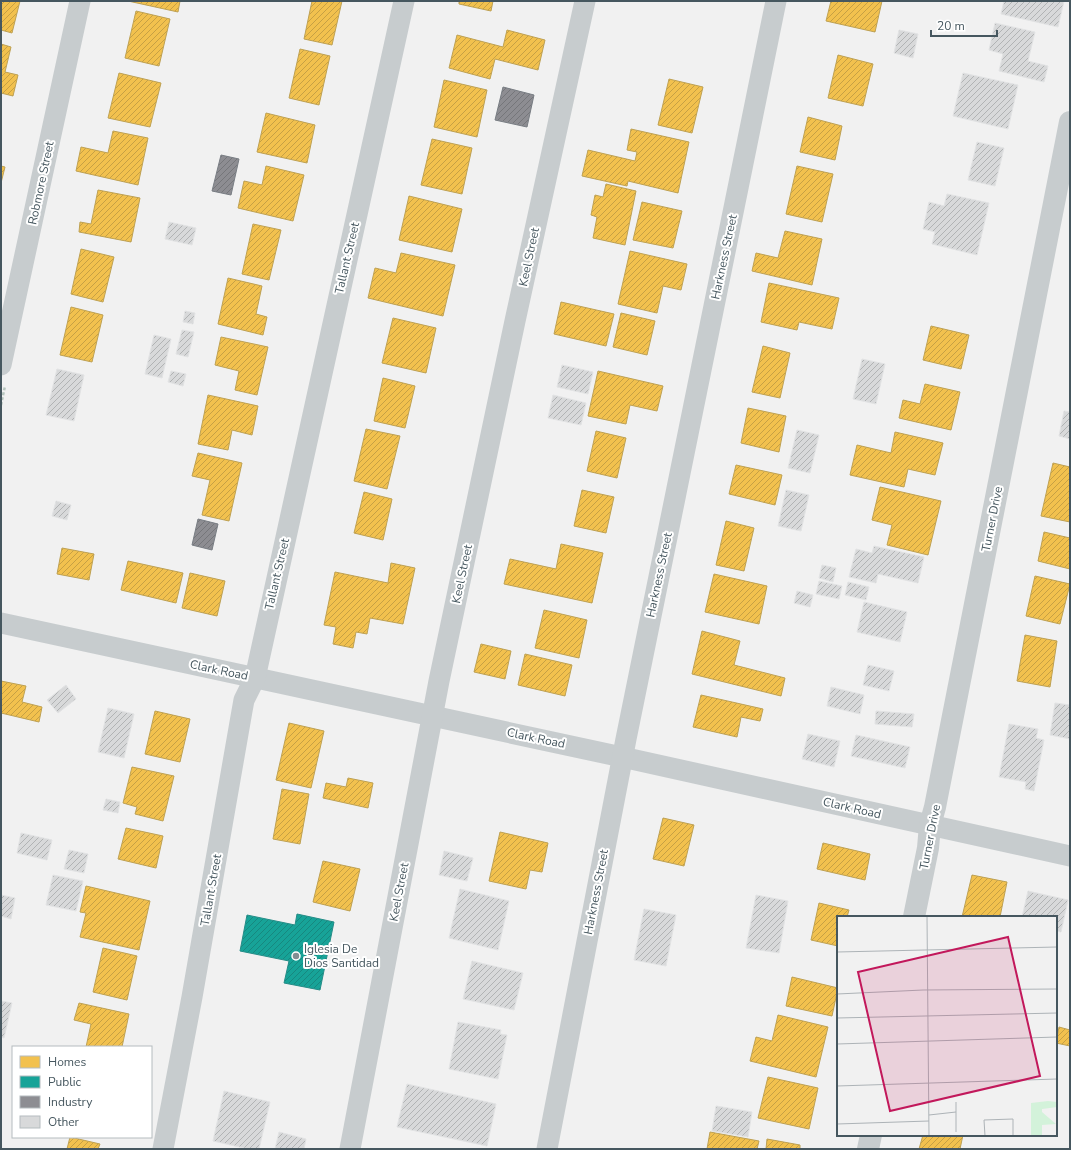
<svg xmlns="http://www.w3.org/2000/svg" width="1071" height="1150" font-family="'Nunito Sans',sans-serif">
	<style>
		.homes { fill: url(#homes-hatch); stroke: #bea153 }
		.public { fill: url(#public-hatch); stroke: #258c87 }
		.industry { fill: url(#industry-hatch); stroke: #787d83 }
		.building { fill: url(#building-hatch); stroke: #e2e3e4 }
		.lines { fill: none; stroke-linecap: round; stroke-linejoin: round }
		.path { stroke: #b6c5be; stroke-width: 2.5; stroke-dasharray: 3 2; stroke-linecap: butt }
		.minor { stroke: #c7ccce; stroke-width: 21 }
		.tertiary { stroke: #c7ccce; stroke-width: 22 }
		.poi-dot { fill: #828d92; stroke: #fff; stroke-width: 1.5 }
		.labels { text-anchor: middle; stroke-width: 4; stroke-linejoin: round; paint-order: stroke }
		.street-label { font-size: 12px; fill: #46575f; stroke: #fff }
		.poi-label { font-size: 12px; fill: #46575f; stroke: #fff; text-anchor: start }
		.inset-road { fill: none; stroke: #adb3b7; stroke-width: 1 }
		.view { fill: #c2185b; fill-opacity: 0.15; stroke: #c2185b; stroke-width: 2 }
		.inset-edge { fill: none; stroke: #46575f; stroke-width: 2 }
	</style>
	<defs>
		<pattern id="homes-hatch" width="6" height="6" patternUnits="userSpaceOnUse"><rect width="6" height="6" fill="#f2c14e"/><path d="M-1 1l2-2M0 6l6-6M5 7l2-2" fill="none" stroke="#c6a044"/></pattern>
		<pattern id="public-hatch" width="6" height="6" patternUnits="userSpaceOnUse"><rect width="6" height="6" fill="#17a398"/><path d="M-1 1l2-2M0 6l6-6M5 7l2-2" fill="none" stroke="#17887f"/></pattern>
		<pattern id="industry-hatch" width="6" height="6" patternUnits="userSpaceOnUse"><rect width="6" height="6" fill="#8d8d92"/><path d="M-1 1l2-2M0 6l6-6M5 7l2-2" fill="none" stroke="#75767a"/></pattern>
		<pattern id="building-hatch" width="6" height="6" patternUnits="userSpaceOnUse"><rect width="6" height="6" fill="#d8d9da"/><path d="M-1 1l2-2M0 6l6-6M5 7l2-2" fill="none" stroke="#b1b3b4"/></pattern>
	</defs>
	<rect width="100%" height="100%" fill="#f1f1f1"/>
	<g class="homes">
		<polygon points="1,1 20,1 12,33 1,30"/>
		<polygon points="128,1 180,1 178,12"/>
		<polygon points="312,1 342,1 332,45 304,39"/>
		<polygon points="459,1 493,1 491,11 459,4"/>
		<polygon points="831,1 882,1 875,32 826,21"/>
		<polygon points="136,11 170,19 159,66 125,58"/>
		<polygon points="507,30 545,40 538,70 495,59 490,79 449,68 457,35 503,47"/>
		<polygon points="1,44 11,47 5,72 18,75 13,96 1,93"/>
		<polygon points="300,49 330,56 319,105 289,98"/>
		<polygon points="838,55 873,64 863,106 828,98"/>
		<polygon points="119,73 161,83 150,127 108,118"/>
		<polygon points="669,79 703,87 692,133 658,125"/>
		<polygon points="444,80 487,90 477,137 434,127"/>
		<polygon points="266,113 315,125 307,163 257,152"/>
		<polygon points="808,117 842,126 835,160 800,152"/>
		<polygon points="631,129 689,142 678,193 628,181 627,186 582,176 588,150 635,161 637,152 627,150"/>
		<polygon points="113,131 148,138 138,185 76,171 81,147 108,153"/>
		<polygon points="432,139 472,148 462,194 421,185"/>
		<polygon points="1,166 5,167 1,183"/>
		<polygon points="266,166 304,175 293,221 238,208 244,181 262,185"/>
		<polygon points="797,166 833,174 822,222 786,214"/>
		<polygon points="606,184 636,191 625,245 593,238 597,217 591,215 595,195 603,197"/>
		<polygon points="98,190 140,198 131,242 79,232 80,222 91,224"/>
		<polygon points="409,196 462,209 452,252 399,240"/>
		<polygon points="642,202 682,211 673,248 633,240"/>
		<polygon points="253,224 281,230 269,280 242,274"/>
		<polygon points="785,231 822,239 812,285 752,271 756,253 778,258"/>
		<polygon points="81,249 114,257 103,302 71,294"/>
		<polygon points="630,251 687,264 681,290 663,286 657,313 618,304"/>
		<polygon points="401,253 455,265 443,316 368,298 375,268 396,273"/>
		<polygon points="228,278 262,286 256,314 267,317 263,335 218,324"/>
		<polygon points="769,283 839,298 832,329 799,322 797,330 761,322"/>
		<polygon points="561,302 614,314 606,346 554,334"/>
		<polygon points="71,307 103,315 92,362 60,355"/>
		<polygon points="621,313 655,321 647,355 613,347"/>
		<polygon points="393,318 436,328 426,373 382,363"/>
		<polygon points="931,326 969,335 961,369 923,360"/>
		<polygon points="221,337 268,347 257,395 235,390 239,371 215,365"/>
		<polygon points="763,346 790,353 780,398 752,392"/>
		<polygon points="598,371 663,386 657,411 630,405 626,424 588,416"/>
		<polygon points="383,378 415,386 405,428 374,421"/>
		<polygon points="925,384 960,392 951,430 899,418 903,400 920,404"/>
		<polygon points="208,395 258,406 252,435 232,430 228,450 198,444"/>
		<polygon points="748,408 786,416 779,452 741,443"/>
		<polygon points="366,429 400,436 387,489 354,481"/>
		<polygon points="596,431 626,438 617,478 587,471"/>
		<polygon points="895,432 943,443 935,475 908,469 904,487 850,475 857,445 891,453"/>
		<polygon points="198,453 242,463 229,521 202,515 210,480 192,476"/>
		<polygon points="1053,463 1070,467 1070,522 1041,516"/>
		<polygon points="736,465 782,475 775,505 729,494"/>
		<polygon points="880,487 941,501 928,555 887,545 892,525 872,520"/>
		<polygon points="582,490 614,497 606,533 574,526"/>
		<polygon points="364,492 392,499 383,540 354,533"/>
		<polygon points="726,521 754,528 744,571 716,565"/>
		<polygon points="1044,532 1070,538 1070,569 1038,561"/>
		<polygon points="561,544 603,553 592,603 504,584 510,559 556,569"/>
		<polygon points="62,548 94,554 89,580 57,574"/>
		<polygon points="128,561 183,573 176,603 121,590"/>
		<polygon points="391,563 415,568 403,624 370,618 367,634 356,632 353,648 333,644 336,627 324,625 335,572 388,583"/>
		<polygon points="190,573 225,581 217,616 182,608"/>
		<polygon points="714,574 767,586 759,624 705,612"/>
		<polygon points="1035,576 1070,584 1060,624 1026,616"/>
		<polygon points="544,610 587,620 579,658 535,648"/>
		<polygon points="702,631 740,641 734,665 785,678 781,696 692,674"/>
		<polygon points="1025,635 1057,641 1050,687 1017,681"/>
		<polygon points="481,644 511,651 505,679 474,672"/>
		<polygon points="525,654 572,665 565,696 518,685"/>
		<polygon points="1,681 26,686 22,702 42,707 39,722 1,713"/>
		<polygon points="701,695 763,709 760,721 741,717 737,737 693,727"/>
		<polygon points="155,711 190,719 180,762 145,754"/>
		<polygon points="289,723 324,731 311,788 276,780"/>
		<polygon points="132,767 174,776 163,821 135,814 137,807 123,803"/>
		<polygon points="348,778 373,783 368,808 323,798 326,783 346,787"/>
		<polygon points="282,789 309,794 300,844 273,839"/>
		<polygon points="663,818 694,825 684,866 653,859"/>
		<polygon points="126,828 163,836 156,868 118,859"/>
		<polygon points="500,832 548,843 542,872 530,870 526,889 489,881"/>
		<polygon points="823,843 870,854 865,880 817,869"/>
		<polygon points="323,861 360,869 350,911 313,902"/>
		<polygon points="972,875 1007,882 1000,917 962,917"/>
		<polygon points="86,886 150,901 139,950 80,937 86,913 80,912"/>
		<polygon points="819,903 849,910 847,917 838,917 838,946 811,940"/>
		<polygon points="103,948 137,956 127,1000 93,992"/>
		<polygon points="792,977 838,988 832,1016 786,1006"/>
		<polygon points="79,1003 129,1014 122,1047 86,1047 91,1024 74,1020"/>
		<polygon points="778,1015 828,1027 816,1077 750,1061 756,1037 772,1041"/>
		<polygon points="1059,1027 1070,1030 1070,1046 1056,1043"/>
		<polygon points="768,1077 818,1088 809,1129 758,1118"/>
		<polygon points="710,1132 759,1141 757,1149 707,1149"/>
		<polygon points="923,1135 963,1135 960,1149 919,1149"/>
		<polygon points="70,1137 100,1144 98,1149 67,1149"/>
		<polygon points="767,1139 800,1145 800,1149 766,1149"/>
	</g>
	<polygon class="public" points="297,914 334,922 320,990 284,983 289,961 240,951 247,915 295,925"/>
	<g class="industry">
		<polygon points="503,87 534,95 527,127 495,120"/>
		<polygon points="221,155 239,159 231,195 212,191"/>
		<polygon points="198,519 218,524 212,550 192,545"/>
	</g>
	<g class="building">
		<polygon points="1004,1 1064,1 1058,27 1001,14"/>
		<polygon points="995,23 1035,32 1028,61 1048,66 1044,82 999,71 1003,54 989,50"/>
		<polygon points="899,30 918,34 913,58 894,53"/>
		<polygon points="963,73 1018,85 1008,129 953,116"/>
		<polygon points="977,142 1004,148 995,186 968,180"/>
		<polygon points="947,194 989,203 977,255 932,244 935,232 923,229 929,202 944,206"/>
		<polygon points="169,222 196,228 192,245 165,239"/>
		<polygon points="185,311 195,313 193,324 183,322"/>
		<polygon points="182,330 194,332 188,357 176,354"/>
		<polygon points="154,335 171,339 162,378 145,374"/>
		<polygon points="862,359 885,364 876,404 853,399"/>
		<polygon points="562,365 593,372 588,394 557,387"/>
		<polygon points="57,369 84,375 74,421 46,415"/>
		<polygon points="171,371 186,374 183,386 168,382"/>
		<polygon points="553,395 586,403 581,425 548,418"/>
		<polygon points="1064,411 1070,412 1070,439 1059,436"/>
		<polygon points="797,430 819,435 810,473 788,468"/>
		<polygon points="786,490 809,495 801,531 778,526"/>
		<polygon points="56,501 71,505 67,520 52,516"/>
		<polygon points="874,546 924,557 918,583 878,574 876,583 849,577 856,549 872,553"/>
		<polygon points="822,565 836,568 833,582 819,578"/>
		<polygon points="819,581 842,586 839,599 816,594"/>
		<polygon points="848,582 869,587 866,600 845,595"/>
		<polygon points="797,591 813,595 810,607 794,603"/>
		<polygon points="864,602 907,612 900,642 857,632"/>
		<polygon points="868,665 894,671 889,691 863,685"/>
		<polygon points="66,685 76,699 58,713 47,700"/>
		<polygon points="831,687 864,695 860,714 827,706"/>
		<polygon points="1055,703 1070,705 1070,739 1050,735"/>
		<polygon points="108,708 134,714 124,758 98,752"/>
		<polygon points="876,711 914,714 912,727 875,724"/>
		<polygon points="1009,724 1038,729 1036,738 1044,740 1034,791 1025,789 1026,782 999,777"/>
		<polygon points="808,734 840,741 834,767 802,759"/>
		<polygon points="856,735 910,747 905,768 851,756"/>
		<polygon points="106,799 120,802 118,813 103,810"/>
		<polygon points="21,833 52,840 47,860 17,853"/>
		<polygon points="69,850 88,854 84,873 64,869"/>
		<polygon points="444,851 473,858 467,881 439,875"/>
		<polygon points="53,875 83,881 76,911 46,905"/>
		<polygon points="460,889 509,901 498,950 449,938"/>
		<polygon points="1028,891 1068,900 1061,932 1056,931 1056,917 1022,917"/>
		<polygon points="1,895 15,898 11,919 1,916"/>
		<polygon points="756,895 788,901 779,953 746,948"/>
		<polygon points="644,909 676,915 666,966 634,960"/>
		<polygon points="472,961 523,973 514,1010 463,999"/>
		<polygon points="1,1001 12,1003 4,1038 1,1037"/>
		<polygon points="458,1022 501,1030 500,1034 507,1035 498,1079 449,1069"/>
		<polygon points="407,1084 496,1104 487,1146 397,1127"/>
		<polygon points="224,1091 270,1102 259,1149 248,1149 213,1141"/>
		<polygon points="716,1106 752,1112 748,1137 712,1131"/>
		<polygon points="279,1132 306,1139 304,1149 275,1149"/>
	</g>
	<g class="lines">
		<polyline class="path" points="1,405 5,386"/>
		<g class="minor">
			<polyline points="1,365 80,1"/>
			<polyline points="1,623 622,757 1070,856"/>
			<polyline points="163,1149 192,997 242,711 244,700 255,678 404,1"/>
			<polyline points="350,1149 439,681 515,321 585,1"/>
			<polyline points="547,1149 626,739 776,1"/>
		</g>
		<g class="tertiary">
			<polyline points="914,917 928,848 930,825 935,807 1070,122"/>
			<polyline points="868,1149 871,1135"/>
		</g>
	</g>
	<circle class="poi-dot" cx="296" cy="956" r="4"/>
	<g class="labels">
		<g class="street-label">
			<text transform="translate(41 183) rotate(-78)" y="4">Robmore Street</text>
			<text transform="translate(529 257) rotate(-78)" y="4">Keel Street</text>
			<text transform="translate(724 257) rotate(-78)" y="4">Harkness Street</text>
			<text transform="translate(347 258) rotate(-77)" y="4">Tallant Street</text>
			<text transform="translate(992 519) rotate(-79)" y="4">Turner Drive</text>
			<text transform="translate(277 574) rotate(-77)" y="4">Tallant Street</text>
			<text transform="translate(462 574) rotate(-78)" y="4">Keel Street</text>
			<text transform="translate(659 575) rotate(-78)" y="4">Harkness Street</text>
			<text transform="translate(219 670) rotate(12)" y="4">Clark Road</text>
			<text transform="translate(536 738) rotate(12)" y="4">Clark Road</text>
			<text transform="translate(852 808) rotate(13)" y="4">Clark Road</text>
			<text transform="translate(930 837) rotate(-79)" y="4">Turner Drive</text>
			<text transform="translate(211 890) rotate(-80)" y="4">Tallant Street</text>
			<text transform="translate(399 892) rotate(-79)" y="4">Keel Street</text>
			<text transform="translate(596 892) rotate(-79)" y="4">Harkness Street</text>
		</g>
		<g class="poi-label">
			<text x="304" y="953">Iglesia De<tspan x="304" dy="14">Dios Santidad</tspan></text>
		</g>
	</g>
	<g transform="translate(837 916)">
		<rect width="220" height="220" fill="#f1f1f1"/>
		<path d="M 211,185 L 220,186 L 220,191 L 205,193 L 205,196 L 219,208 L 205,209 L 205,220 L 194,220 L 194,187 Z" fill="#d3f2da"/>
		<path class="inset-road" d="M 90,0 L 92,220M 0,36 L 220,31M 0,78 L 86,74 L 220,73M 0,102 L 220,97M 0,128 L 220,121M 0,170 L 220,163M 119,186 L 119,216M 92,199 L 119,196M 0,208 L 92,205M 148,220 L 147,204 L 176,203 L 176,220"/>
		<path class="view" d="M 171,21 L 203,160 L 53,195 L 21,56 Z"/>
		<rect width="220" height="220" class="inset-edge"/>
	</g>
	<rect width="1071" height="1150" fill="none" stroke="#46575f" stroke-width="4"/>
	<rect x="12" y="1046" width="140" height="92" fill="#ffffff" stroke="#b5bcbf"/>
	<rect x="20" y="1056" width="20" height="12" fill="#f2c14e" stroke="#b5bcbf"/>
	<text x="48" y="1066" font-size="12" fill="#46575f">Homes</text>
	<rect x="20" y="1076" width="20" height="12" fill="#17a398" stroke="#b5bcbf"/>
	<text x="48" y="1086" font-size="12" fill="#46575f">Public</text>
	<rect x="20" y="1096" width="20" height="12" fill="#8d8d92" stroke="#b5bcbf"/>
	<text x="48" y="1106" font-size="12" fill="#46575f">Industry</text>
	<rect x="20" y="1116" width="20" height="12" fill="#d8d9da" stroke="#b5bcbf"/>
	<text x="48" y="1126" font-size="12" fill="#46575f">Other</text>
	<path d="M931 30v6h66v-6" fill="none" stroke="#46575f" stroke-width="2"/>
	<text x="937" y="30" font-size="12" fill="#46575f" stroke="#ffffff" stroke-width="3" paint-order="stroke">20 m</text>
</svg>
